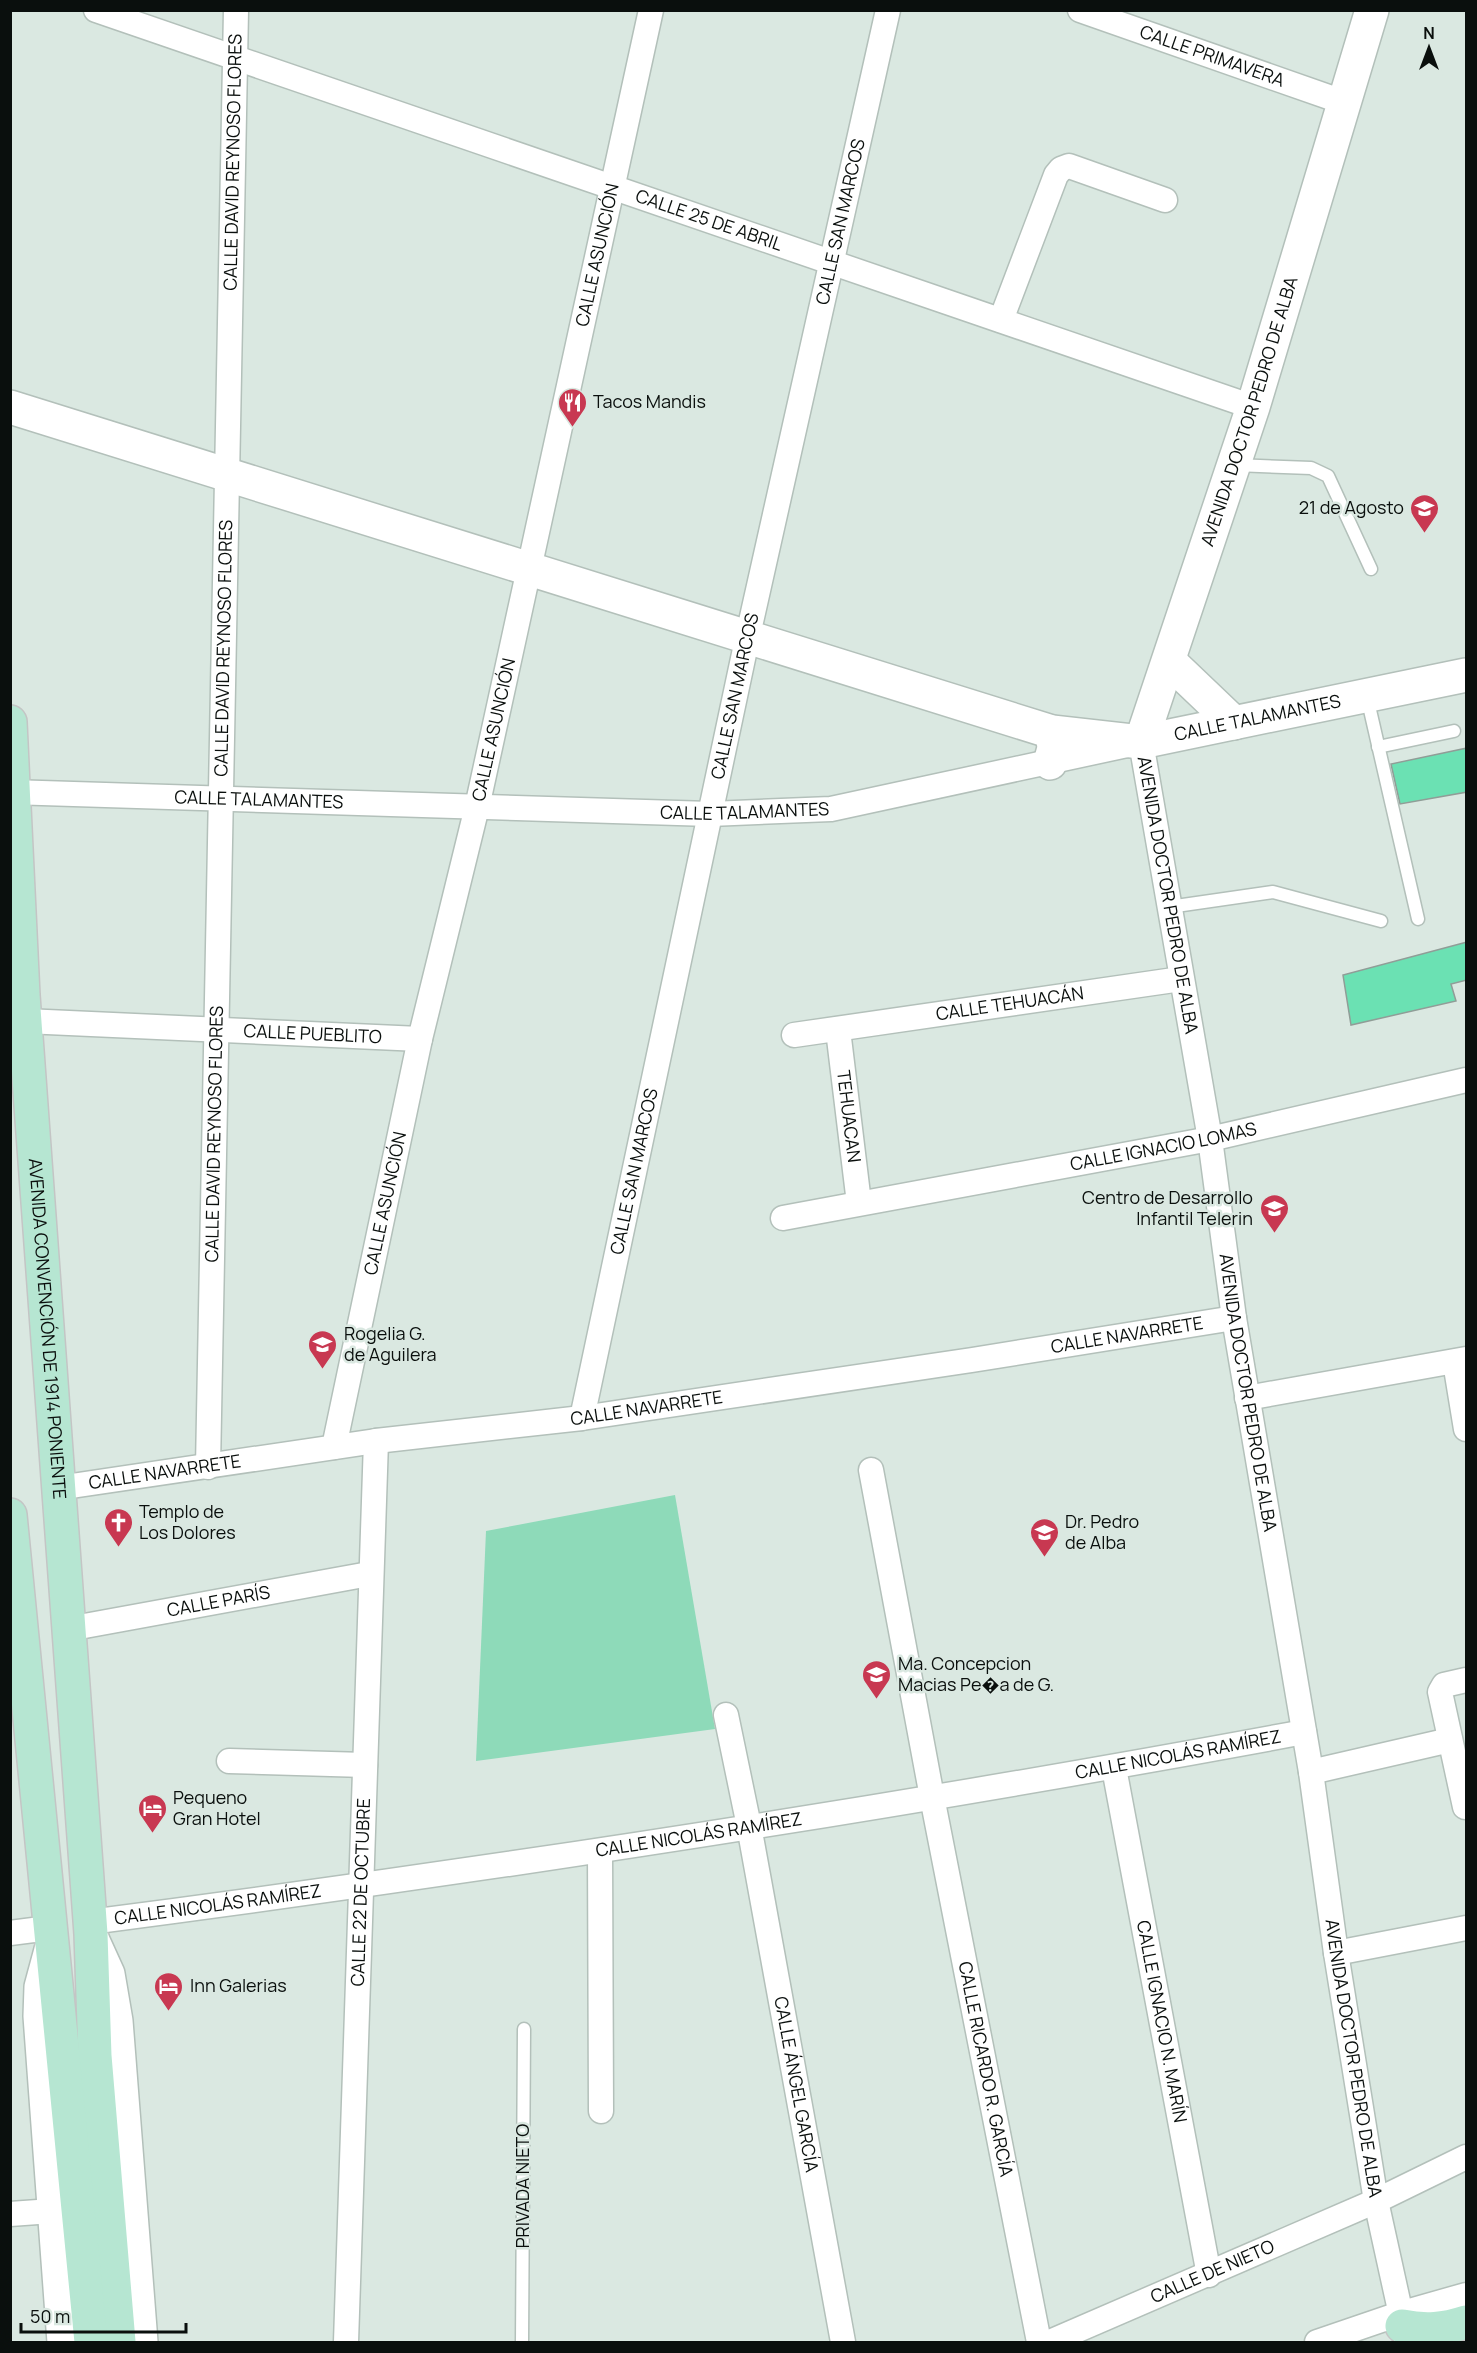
<svg xmlns="http://www.w3.org/2000/svg" width="1477" height="2353" font-family="Manrope,sans-serif">
	<style>
		.green { fill: #8edab9 }
		.building { fill: #6be1b3; stroke: #909d97; stroke-width: 1.5 }
		.lines { fill: none; stroke-linecap: round; stroke-linejoin: round }
		.lane-casing { stroke: #b3c0ba; stroke-width: 15 }
		.street-casing { stroke: #b3c0ba; stroke-width: 27 }
		.secondary-casing { stroke: #b3c0ba; stroke-width: 36 }
		.primary-casing { stroke: #c4c5c5; stroke-width: 36 }
		.lane { stroke: #fff; stroke-width: 12 }
		.street { stroke: #fff; stroke-width: 24 }
		.secondary { stroke: #fff; stroke-width: 33 }
		.primary { stroke: #b6e6d2; stroke-width: 33 }
		.labels { text-anchor: middle; stroke-width: 5; stroke-linejoin: round; paint-order: stroke }
		.street-label { font-size: 18px; fill: #0a0f0d; stroke: #dae8e1 }
		.poi-label { font-size: 18px; fill: #0a0f0d; stroke: #dae8e1; text-anchor: start }
	</style>
	<rect width="100%" height="100%" fill="#dae8e1"/>
	<polygon class="green" points="675,1495 715,1729 476,1761 486,1531"/>
	<g class="building">
		<polygon points="1467,748 1467,792 1400,804 1391,764"/>
		<polygon points="1467,942 1467,980 1451,984 1456,1001 1351,1025 1343,975"/>
	</g>
	<g class="lines">
		<defs>
			<g id="lane">
				<polyline points="1235,465 1311,468 1328,476 1371,569"/>
				<polyline points="1367,697 1418,919"/>
				<polyline points="1378,747 1454,731"/>
				<polyline points="1169,907 1273,892 1381,921"/>
				<polyline points="522,2342 524,2029"/>
			</g>
			<g id="street">
				<path id="s1" d="M 96,10 L 1253,407"/>
				<path id="s2" d="M 1080,10 L 1343,102"/>
				<polyline points="1001,320 1056,175 1061,169 1069,166 1165,200"/>
				<path id="s3" d="M 10,792 L 710,814 L 831,809 L 1141,742 L 1210,1139 L 1234,1318 L 1311,1772 L 1336,1953 L 1376,2201 L 1407,2342"/>
				<path id="s4" d="M 25,1021 L 420,1039"/>
				<path id="s5" d="M 838,1030 L 859,1203"/>
				<path id="s6" d="M 794,1035 L 1181,979"/>
				<path id="s7" d="M 783,1218 L 1210,1139 L 1466,1080"/>
				<polyline points="1455,1362 1466,1429"/>
				<polyline points="1247,1398 1466,1359"/>
				<path id="s8" d="M 582,1418 L 748,635 L 888,10"/>
				<path id="s9" d="M 334,1447 L 420,1039 L 477,807 L 651,10"/>
				<path id="s10" d="M 208,1467 L 236,10"/>
				<path id="s11" d="M 871,1470 L 932,1797 L 1039,2342"/>
				<path id="s12" d="M 58,1488 L 376,1441 L 582,1418 L 972,1360 L 1234,1318"/>
				<path id="s13" d="M 68,1629 L 369,1574"/>
				<path id="s14" d="M 726,1715 L 749,1826 L 843,2342"/>
				<polyline points="229,1761 365,1765"/>
				<path id="s15" d="M 1114,1768 L 1209,2275"/>
				<polyline points="1311,1772 1450,1740"/>
				<polyline points="1465,1807 1440,1692 1444,1685 1466,1680"/>
				<polyline points="600,1851 601,2111"/>
				<path id="s16" d="M 90,1922 C 496,1869 901,1807 1304,1732"/>
				<polyline points="10,1933 49,1928"/>
				<polyline points="1336,1953 1466,1928"/>
				<polyline points="10,2214 52,2211"/>
				<path id="s17" d="M 346,2342 L 376,1441"/>
				<path id="s18" d="M 1050,2342 L 1376,2201 L 1466,2157"/>
				<polyline points="1317,2342 1399,2314 1466,2295"/>
			</g>
			<g id="secondary">
				<path id="s19" d="M 10,407 L 1052,732 L 1141,742 L 1466,675"/>
				<polyline points="1169,661 1234,723"/>
				<path id="s20" d="M 1141,742 L 1253,407 L 1372,10"/>
				<polyline points="1050,763 1054,748 1052,732"/>
				<polyline points="93,1941 108,1974 116,2021 141,2342"/>
				<polyline points="51,1950 41,1987 40,2016 64,2342"/>
			</g>
			<g id="primary">
				<path id="s21" d="M 10,722 L 23,995 L 91,1934 L 95,2056 L 119,2342"/>
				<polyline points="10,1515 91,2342"/>
				<path d="M 1402,2326 C 1426,2331 1444,2329 1466,2322"/>
			</g>
		</defs>
		<use href="#lane" class="lane-casing"/>
		<use href="#street" class="street-casing"/>
		<use href="#secondary" class="secondary-casing"/>
		<use href="#primary" class="primary-casing"/>
		<use href="#lane" class="lane"/>
		<use href="#street" class="street"/>
		<use href="#secondary" class="secondary"/>
		<use href="#primary" class="primary"/>
	</g>
	<defs>
		<symbol id="restaurant-pin" viewBox="-11 -11 22 30"><path d="M0 17L-7.5 6A9.5 9.5 0 1 1 7.5 6Z" fill="#c83851" stroke="#dae8e1"/><path d="M-5-6h1v4h1v-4h1v4h1v-4h1v5L-1.5 .5V6h-2V.5L-5-1ZM5-6V6H3V1.5H1.5Q1.5-4 5-6Z" fill="#fff"/></symbol>
		<symbol id="school-pin" viewBox="-11 -11 22 30"><path d="M0 17L-7.5 6A9.5 9.5 0 1 1 7.5 6Z" fill="#c83851" stroke="#dae8e1"/><path d="M0-5L7-2L0 1L-7-2ZM-4 1L0 2.5L4 1V4Q0 6-4 4Z" fill="#fff"/></symbol>
		<symbol id="church-pin" viewBox="-11 -11 22 30"><path d="M0 17L-7.5 6A9.5 9.5 0 1 1 7.5 6Z" fill="#c83851" stroke="#dae8e1"/><path d="M-1.2-6h2.4v3.5h3.3v2.4h-3.3V6h-2.4V-.1h-3.3v-2.4h3.3Z" fill="#fff"/></symbol>
		<symbol id="hotel-pin" viewBox="-11 -11 22 30"><path d="M0 17L-7.5 6A9.5 9.5 0 1 1 7.5 6Z" fill="#c83851" stroke="#dae8e1"/><path d="M-6-4.5h1.5V1H6V5H4.5V3h-9V5H-6ZM-4 0a1.8 1.8 0 1 1 3.6 0ZM.5 0V-2.5h3Q6-2.5 6 0Z" fill="#fff"/></symbol>
	</defs>
	<g fill-rule="evenodd">
		<use href="#restaurant-pin" x="556" y="386" width="33" height="45"/>
		<use href="#school-pin" x="1408" y="492" width="33" height="45"/>
		<use href="#school-pin" x="1258" y="1192" width="33" height="45"/>
		<use href="#school-pin" x="306" y="1328" width="33" height="45"/>
		<use href="#church-pin" x="102" y="1506" width="33" height="45"/>
		<use href="#school-pin" x="1028" y="1516" width="33" height="45"/>
		<use href="#school-pin" x="860" y="1658" width="33" height="45"/>
		<use href="#hotel-pin" x="136" y="1792" width="33" height="45"/>
		<use href="#hotel-pin" x="152" y="1970" width="33" height="45"/>
	</g>
	<g class="labels">
		<g class="street-label">
			<text dy="6" stroke="none"><textPath href="#s2" startOffset="140">CALLE PRIMAVERA</textPath></text>
			<text dy="6" stroke="none"><textPath href="#s10" startOffset="1305">CALLE DAVID REYNOSO FLORES</textPath></text>
			<text dy="6" stroke="none"><textPath href="#s1" startOffset="648">CALLE 25 DE ABRIL</textPath></text>
			<text dy="6" stroke="none"><textPath href="#s8" startOffset="1224">CALLE SAN MARCOS</textPath></text>
			<text dy="6" stroke="none"><textPath href="#s9" startOffset="1221">CALLE ASUNCIÓN</textPath></text>
			<text dy="6" stroke="none"><textPath href="#s20" startOffset="348">AVENIDA DOCTOR PEDRO DE ALBA</textPath></text>
			<text dy="6" stroke="none"><textPath href="#s10" startOffset="819">CALLE DAVID REYNOSO FLORES</textPath></text>
			<text dy="6" stroke="none"><textPath href="#s8" startOffset="738">CALLE SAN MARCOS</textPath></text>
			<text dy="6" stroke="none"><textPath href="#s19" startOffset="1300">CALLE TALAMANTES</textPath></text>
			<text dy="6" stroke="none"><textPath href="#s9" startOffset="735">CALLE ASUNCIÓN</textPath></text>
			<text dy="6" stroke="none"><textPath href="#s3" startOffset="249">CALLE TALAMANTES</textPath></text>
			<text dy="6" stroke="none"><textPath href="#s3" startOffset="735">CALLE TALAMANTES</textPath></text>
			<text dy="6" stroke="none"><textPath href="#s3" startOffset="1294">AVENIDA DOCTOR PEDRO DE ALBA</textPath></text>
			<text dy="6" stroke="none"><textPath href="#s6" startOffset="218">CALLE TEHUACÁN</textPath></text>
			<text dy="6" stroke="none"><textPath href="#s4" startOffset="288">CALLE PUEBLITO</textPath></text>
			<text dy="6" stroke="none"><textPath href="#s5" startOffset="87">TEHUACAN</textPath></text>
			<text dy="6" stroke="none"><textPath href="#s10" startOffset="333">CALLE DAVID REYNOSO FLORES</textPath></text>
			<text dy="6" stroke="none"><textPath href="#s7" startOffset="387">CALLE IGNACIO LOMAS</textPath></text>
			<text dy="6" stroke="none"><textPath href="#s8" startOffset="252">CALLE SAN MARCOS</textPath></text>
			<text dy="6" stroke="none"><textPath href="#s9" startOffset="249">CALLE ASUNCIÓN</textPath></text>
			<text dy="6" stroke="none"><textPath href="#s21" startOffset="608">AVENIDA CONVENCIÓN DE 1914 PONIENTE</textPath></text>
			<text dy="6" stroke="none"><textPath href="#s12" startOffset="1080">CALLE NAVARRETE</textPath></text>
			<text dy="6" stroke="none"><textPath href="#s3" startOffset="1798">AVENIDA DOCTOR PEDRO DE ALBA</textPath></text>
			<text dy="6" stroke="none"><textPath href="#s12" startOffset="594">CALLE NAVARRETE</textPath></text>
			<text dy="6" stroke="none"><textPath href="#s12" startOffset="108">CALLE NAVARRETE</textPath></text>
			<text dy="6" stroke="none"><textPath href="#s13" startOffset="153">CALLE PARÍS</textPath></text>
			<text dy="6" stroke="none"><textPath href="#s16" startOffset="1101">CALLE NICOLÁS RAMÍREZ</textPath></text>
			<text dy="6" stroke="none"><textPath href="#s16" startOffset="615">CALLE NICOLÁS RAMÍREZ</textPath></text>
			<text dy="6" stroke="none"><textPath href="#s17" startOffset="450">CALLE 22 DE OCTUBRE</textPath></text>
			<text dy="6" stroke="none"><textPath href="#s16" startOffset="129">CALLE NICOLÁS RAMÍREZ</textPath></text>
			<text dy="6" stroke="none"><textPath href="#s15" startOffset="258">CALLE IGNACIO N. MARÍN</textPath></text>
			<text dy="6" stroke="none"><textPath href="#s3" startOffset="2472">AVENIDA DOCTOR PEDRO DE ALBA</textPath></text>
			<text dy="6" stroke="none"><textPath href="#s11" startOffset="610">CALLE RICARDO R. GARCÍA</textPath></text>
			<text dy="6" stroke="none"><textPath href="#s14" startOffset="376">CALLE ÁNGEL GARCÍA</textPath></text>
			<text transform="translate(523 2186) rotate(-90)" y="6">PRIVADA NIETO</text>
			<text dy="6" stroke="none"><textPath href="#s18" startOffset="177">CALLE DE NIETO</textPath></text>
		</g>
		<g class="poi-label">
			<text x="593" y="408">Tacos Mandis</text>
			<text x="1404" y="514" text-anchor="end">21 de Agosto</text>
			<text x="1253" y="1204" text-anchor="end">Centro de Desarrollo<tspan x="1253" dy="21">Infantil Telerin</tspan></text>
			<text x="344" y="1340">Rogelia G.<tspan x="344" dy="21">de Aguilera</tspan></text>
			<text x="139" y="1518">Templo de<tspan x="139" dy="21">Los Dolores</tspan></text>
			<text x="1065" y="1528">Dr. Pedro<tspan x="1065" dy="21">de Alba</tspan></text>
			<text x="898" y="1670">Ma. Concepcion<tspan x="898" dy="21">Macias Pe�a de G.</tspan></text>
			<text x="173" y="1804">Pequeno<tspan x="173" dy="21">Gran Hotel</tspan></text>
			<text x="190" y="1992">Inn Galerias</text>
		</g>
	</g>
	<rect width="1477" height="2353" fill="none" stroke="#0a0f0d" stroke-width="24"/>
	<g transform="translate(1429 48)" stroke="#dae8e1" stroke-width="4.5" paint-order="stroke">
	<path d="M0-4.5L10 22L0 15L-10 22Z" fill="#0a0f0d"/>
	<text y="-9" font-size="16" font-weight="bold" text-anchor="middle" fill="#0a0f0d">N</text>
	</g>
	<path d="M21 2323v9h165v-9" fill="none" stroke="#0a0f0d" stroke-width="3"/>
	<text x="30" y="2323" font-size="18" fill="#0a0f0d" stroke="#dae8e1" stroke-width="4.5" paint-order="stroke">50 m</text>
</svg>
